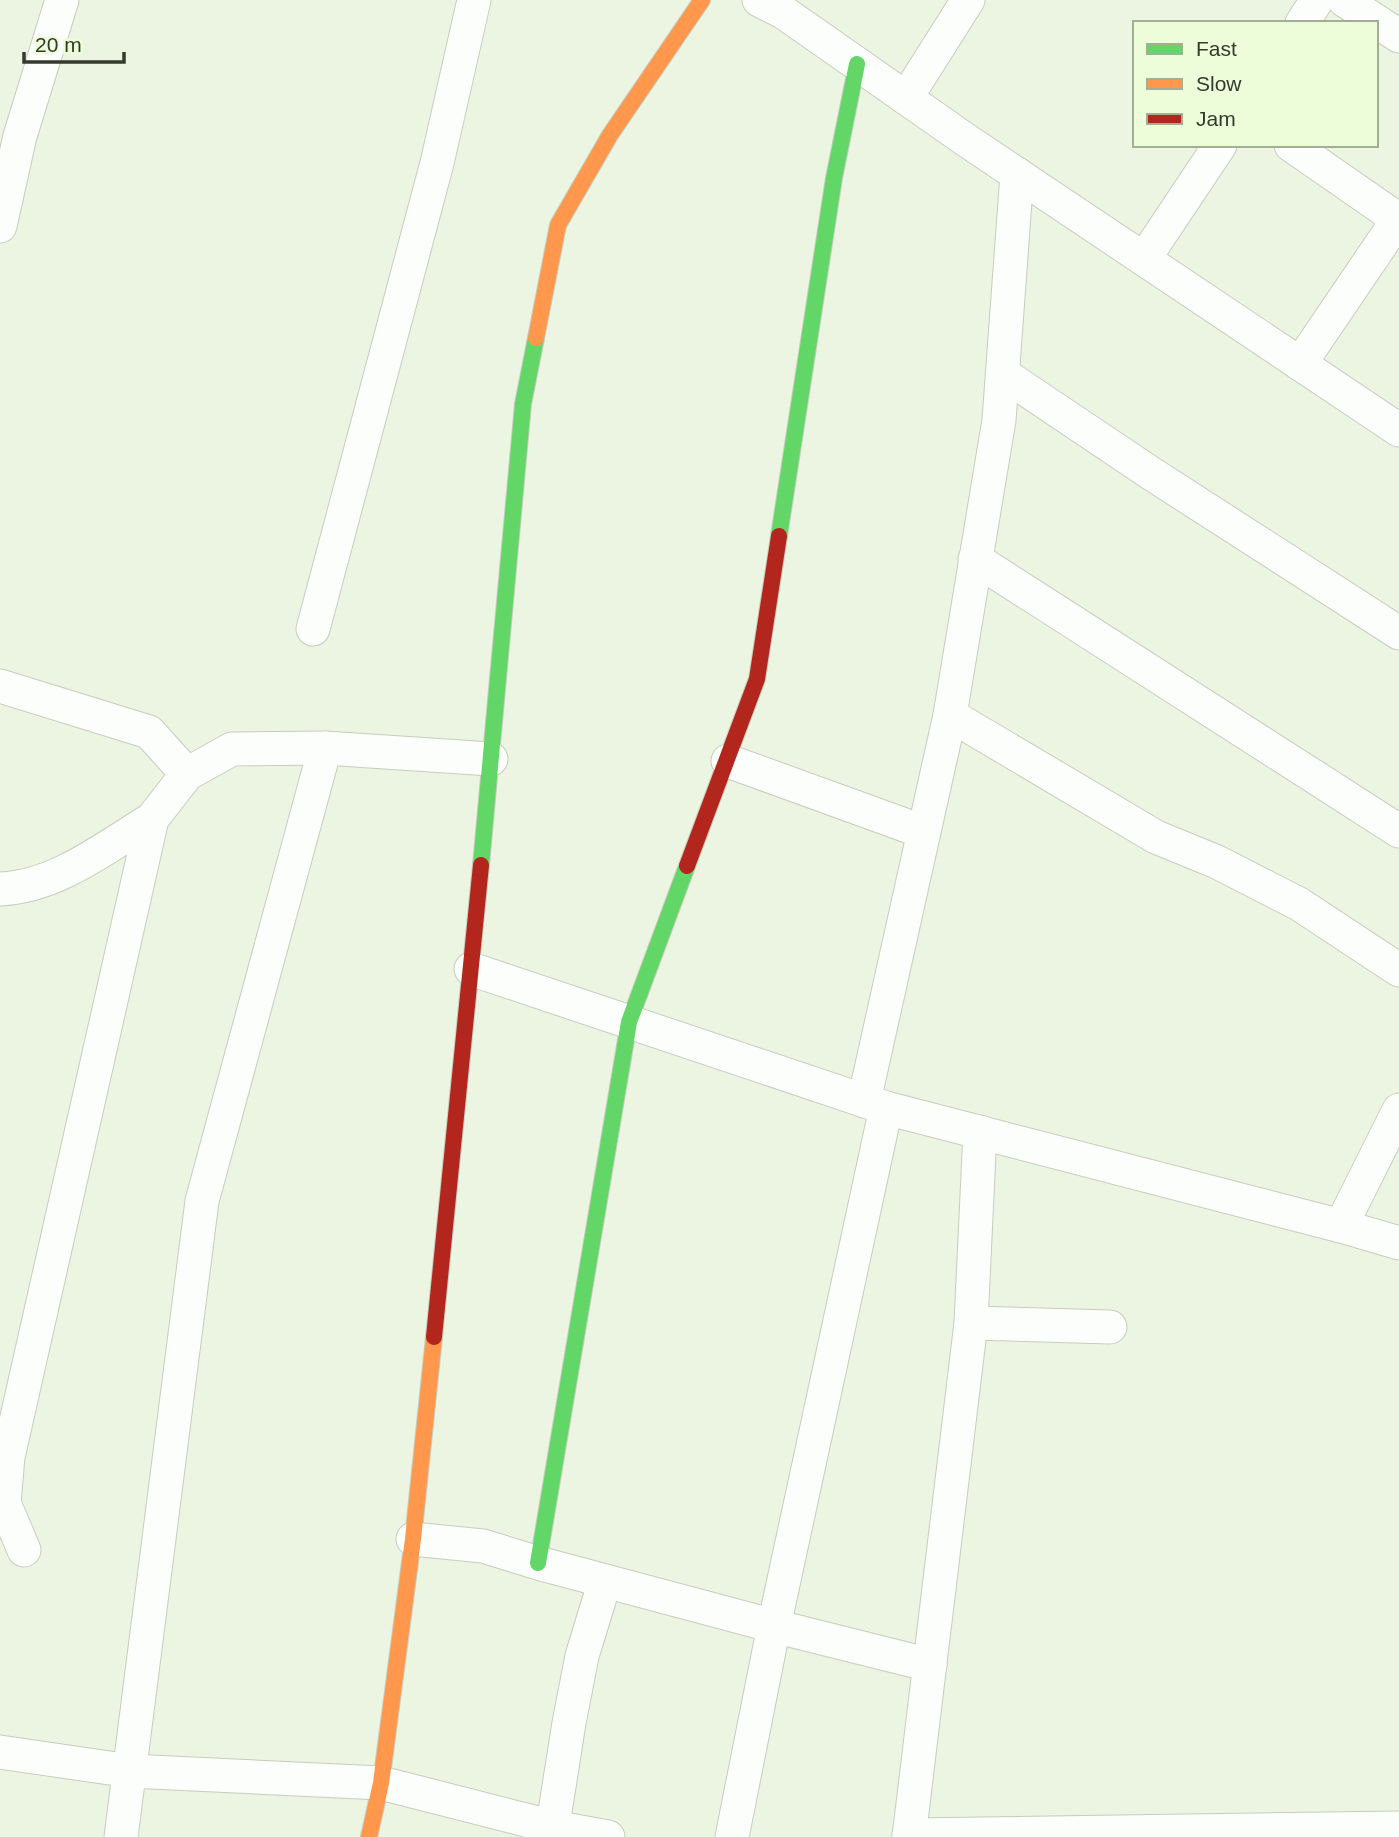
<svg xmlns="http://www.w3.org/2000/svg" width="1399" height="1837" font-family="Helvetica,sans-serif">
	<style>
		.lines { fill: none; stroke-linecap: round; stroke-linejoin: round }
		.street-casing { stroke: #c6cdbe; stroke-width: 35 }
		.fast-casing { stroke: #c6cdbe; stroke-width: 18 }
		.slow-casing { stroke: #c6cdbe; stroke-width: 18 }
		.jam-casing { stroke: #c6cdbe; stroke-width: 18 }
		.street { stroke: #fcfefb; stroke-width: 33 }
		.fast { stroke: #63d668; stroke-width: 16 }
		.slow { stroke: #ff974d; stroke-width: 16 }
		.jam { stroke: #b3261e; stroke-width: 16 }
	</style>
	<rect width="100%" height="100%" fill="#ecf5e2"/>
	<g class="lines">
		<defs>
			<g id="street">
				<polyline points="759,0 783,12 966,140 1399,430"/>
				<polyline points="1344,0 1399,36"/>
				<polyline points="1302,23 1317,0"/>
				<polyline points="906,98 968,0"/>
				<polyline points="1291,145 1399,220"/>
				<polyline points="0,226 20,136 62,0"/>
				<polyline points="1144,259 1220,145"/>
				<polyline points="1300,364 1399,218"/>
				<polyline points="1003,374 1152,474 1399,633"/>
				<polyline points="975,559 1399,831"/>
				<polyline points="313,629 437,163 474,0"/>
				<polyline points="0,686 149,732 187,774"/>
				<polyline points="950,715 1156,837 1217,862 1299,904 1399,970"/>
				<polyline points="728,761 924,832"/>
				<path d="M 0,889 C 56,887 106,847 152,819"/>
				<polyline points="471,969 886,1108 1341,1226 1399,1243"/>
				<polyline points="864,1101 950,715 999,420 1017,174"/>
				<polyline points="1341,1226 1399,1110"/>
				<polyline points="971,1323 1110,1327"/>
				<polyline points="413,1539 483,1546 538,1563 774,1626 930,1665"/>
				<polyline points="24,1550 4,1503 8,1457 152,819 187,774 232,749 325,748 491,759"/>
				<polyline points="0,1752 130,1771 381,1783 553,1827 608,1837"/>
				<polyline points="909,1835 1399,1828"/>
				<polyline points="121,1837 202,1201 325,748"/>
				<polyline points="551,1837 569,1723 582,1656 605,1581"/>
				<polyline points="732,1837 774,1626 886,1108"/>
				<polyline points="909,1837 971,1323 980,1132"/>
			</g>
			<g id="fast">
				<polyline points="779,536 834,178 857,64"/>
				<polyline points="481,865 523,404 536,338"/>
				<polyline points="538,1563 629,1022 687,866"/>
			</g>
			<g id="slow">
				<polyline points="536,338 558,225 610,135 702,0"/>
				<polyline points="369,1837 381,1783 413,1539 434,1337"/>
			</g>
			<g id="jam">
				<polyline points="687,866 757,679 779,536"/>
				<polyline points="434,1337 481,865"/>
			</g>
		</defs>
		<use href="#street" class="street-casing"/>
		<use href="#fast" class="fast-casing"/>
		<use href="#slow" class="slow-casing"/>
		<use href="#jam" class="jam-casing"/>
		<use href="#street" class="street"/>
		<use href="#fast" class="fast"/>
		<use href="#slow" class="slow"/>
		<use href="#jam" class="jam"/>
	</g>
	<rect x="1133" y="21" width="245" height="126" fill="#edfdda" stroke="#a3af94" stroke-width="2"/>
	<rect x="1147" y="44" width="35" height="10" fill="#63d668" stroke="#a3af94" stroke-width="2"/>
	<text x="1196" y="56" font-size="21" fill="#343a2c">Fast</text>
	<rect x="1147" y="79" width="35" height="10" fill="#ff974d" stroke="#a3af94" stroke-width="2"/>
	<text x="1196" y="91" font-size="21" fill="#343a2c">Slow</text>
	<rect x="1147" y="114" width="35" height="10" fill="#b3261e" stroke="#a3af94" stroke-width="2"/>
	<text x="1196" y="126" font-size="21" fill="#343a2c">Jam</text>
	<path d="M24 52v10h100v-10" fill="none" stroke="#343a2c" stroke-width="3.5"/>
	<text x="35" y="52" font-size="21" fill="#343a2c" stroke="#edfdda" stroke-width="5" paint-order="stroke">20 m</text>
</svg>
